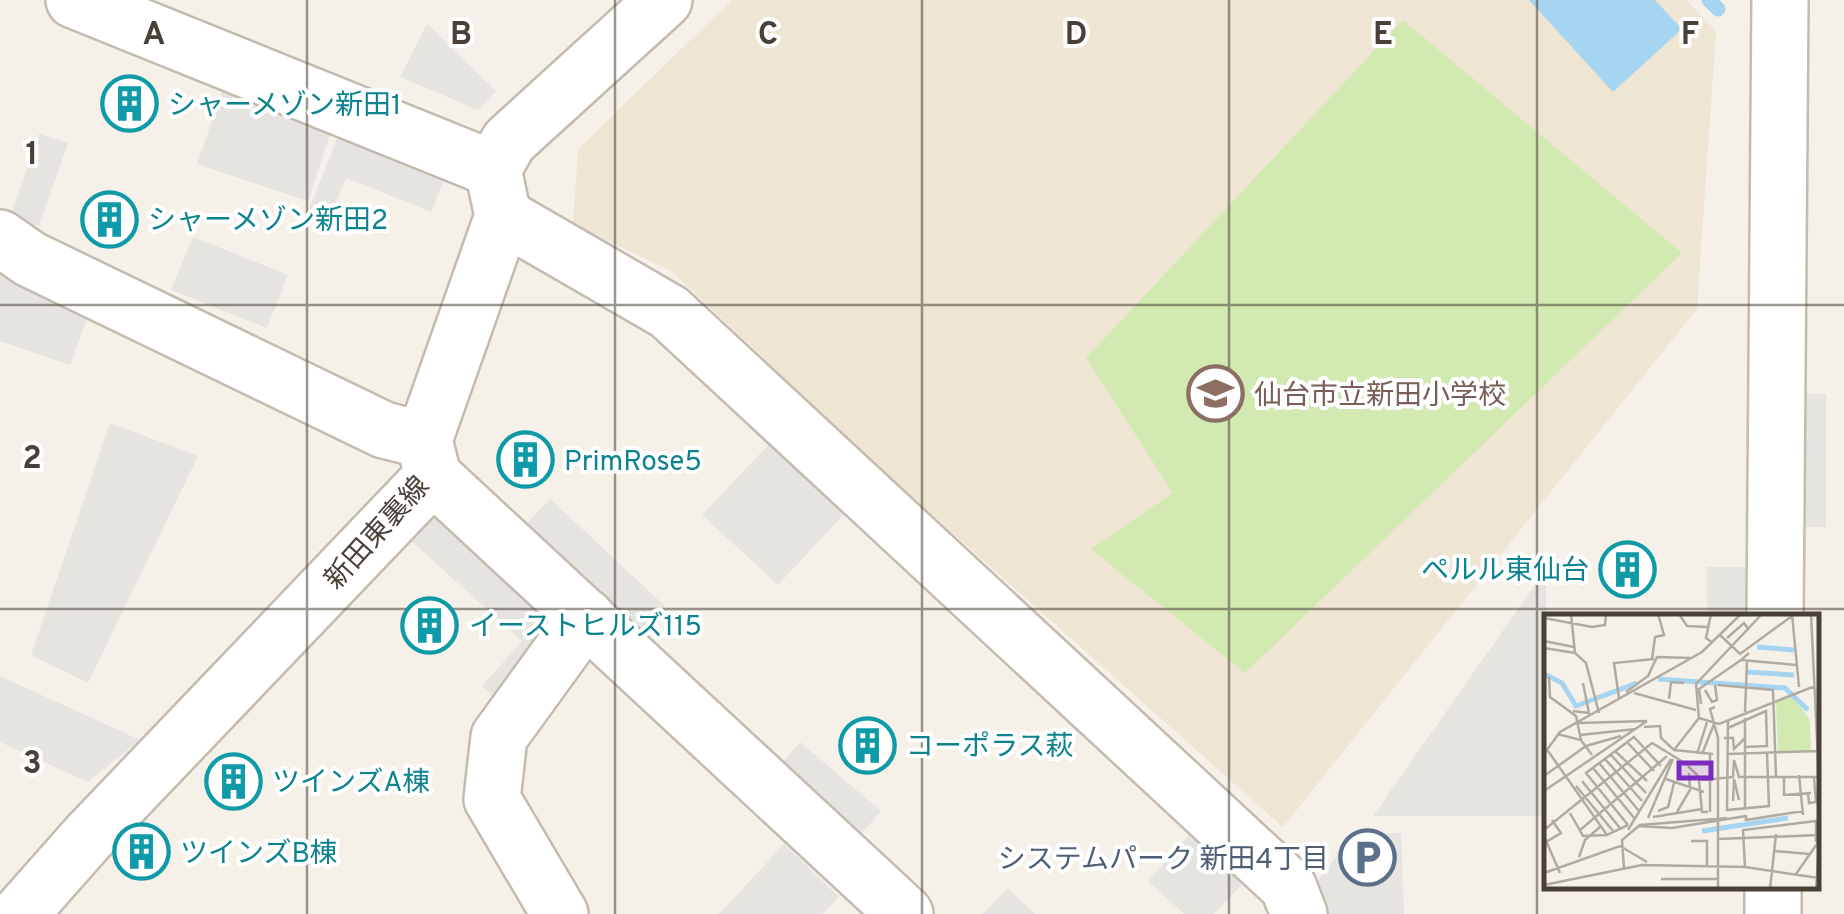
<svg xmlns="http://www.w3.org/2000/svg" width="1844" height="914" font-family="Overpass,'Noto Sans JP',sans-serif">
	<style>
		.education { fill: #eee5d3 }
		.green { fill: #d2e9b2 }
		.parking { fill: #e6e4e1 }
		.water { fill: #a6d5f1 }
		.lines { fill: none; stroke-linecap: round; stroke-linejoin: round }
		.stream { stroke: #a6d5f1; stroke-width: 15 }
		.minor-casing { stroke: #c3bbaf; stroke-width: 60 }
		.minor { stroke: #fff; stroke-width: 55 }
		.grid { fill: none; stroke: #494137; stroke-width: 2.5; stroke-opacity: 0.55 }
		.labels { text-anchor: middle; stroke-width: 8; stroke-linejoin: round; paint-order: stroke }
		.culture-label { font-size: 28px; fill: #0d838f; stroke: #fff; text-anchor: start }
		.education-label { font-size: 28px; fill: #785e54; stroke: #fff; text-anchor: start }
		.street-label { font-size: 28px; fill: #494137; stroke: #fff }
		.service-label { font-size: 28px; fill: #4e5e75; stroke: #fff; text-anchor: end }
		.inset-river { fill: none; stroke: #a6d5f1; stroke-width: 5 }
		.inset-road { fill: none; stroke: #b0aba2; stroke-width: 2.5 }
		.view { fill: #7b2cbf; fill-opacity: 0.15; stroke: #7b2cbf; stroke-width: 5 }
		.inset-edge { fill: none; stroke: #494137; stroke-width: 5 }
		.grid-label { font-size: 32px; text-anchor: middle; font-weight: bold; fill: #494137; stroke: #fff; stroke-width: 8; stroke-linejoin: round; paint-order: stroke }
	</style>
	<rect width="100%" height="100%" fill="#f5f1e9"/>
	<polygon class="education" points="732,0 1686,0 1716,31 1697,309 1283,827 893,480 670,270 573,225 578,149"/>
	<polygon class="green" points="1403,20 1682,253 1245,673 1091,549 1173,493 1086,358"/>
	<g class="parking">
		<polygon points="427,24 496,91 478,110 400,77"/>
		<polygon points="222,92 332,128 308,201 197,164"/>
		<polygon points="39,134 68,143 39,226 10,217"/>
		<polygon points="339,134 446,176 431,212 346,178 330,217 309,209"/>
		<polygon points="193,237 288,275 267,328 171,290"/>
		<polygon points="0,272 92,305 70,365 0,341"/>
		<rect x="1793" y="394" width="33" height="133"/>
		<polygon points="110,423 198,456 88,683 31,655"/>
		<polygon points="786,426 861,496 778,585 702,515"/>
		<polygon points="550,499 665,606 642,630 527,523"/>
		<polygon points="434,510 548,612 550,645 499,701 482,686 522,641 408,538"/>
		<rect x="1707" y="567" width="39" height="49"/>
		<polygon points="1546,569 1546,816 1373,816"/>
		<polygon points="0,676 140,740 88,782 0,742"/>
		<polygon points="800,742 881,811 861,834 781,764"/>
		<polygon points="1195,828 1249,877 1214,914 1184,914 1148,881"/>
		<polygon points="1401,833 1404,914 1326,914 1316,883 1354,834"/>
		<polygon points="784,844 839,897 823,914 719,914"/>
		<polygon points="1008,888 1035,914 983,914"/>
	</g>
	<polygon class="water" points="1529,0 1655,0 1682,29 1613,92"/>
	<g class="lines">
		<polyline class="stream" points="1709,0 1718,9"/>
		<defs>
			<g id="minor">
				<polyline points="74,0 493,169"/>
				<polyline points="503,216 669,312 1288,886 1299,914"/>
				<polyline points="0,238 30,259 384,430 424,440"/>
				<polyline points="433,476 905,914"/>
				<polyline points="1775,616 1780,0"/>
				<polyline points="20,914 88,837 433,476 424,440 503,216 493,169 509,141 664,0"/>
				<polyline points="560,914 492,799 499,737 586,617"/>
				<polyline points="1773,914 1773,886"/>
			</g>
		</defs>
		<use href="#minor" class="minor-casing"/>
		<use href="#minor" class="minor"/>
	</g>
	<path class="grid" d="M 307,0 L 307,914M 615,0 L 615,914M 922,0 L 922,914M 1229,0 L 1229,914M 1537,0 L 1537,914M 0,305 L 1844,305M 0,609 L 1844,609"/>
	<defs>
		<symbol id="building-ring" viewBox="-11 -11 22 22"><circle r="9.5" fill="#fff" stroke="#0f9aa8" stroke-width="1.5"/><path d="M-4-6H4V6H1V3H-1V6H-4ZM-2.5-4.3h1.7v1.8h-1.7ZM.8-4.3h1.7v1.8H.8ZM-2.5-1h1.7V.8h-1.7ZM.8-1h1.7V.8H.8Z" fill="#0f9aa8"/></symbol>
		<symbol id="school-ring" viewBox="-11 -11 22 22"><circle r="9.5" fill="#fff" stroke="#8d6e63" stroke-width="1.5"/><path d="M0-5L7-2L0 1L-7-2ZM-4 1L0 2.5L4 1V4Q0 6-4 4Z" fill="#8d6e63"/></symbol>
		<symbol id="parking-ring" viewBox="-11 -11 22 22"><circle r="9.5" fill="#fff" stroke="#5c6f8a" stroke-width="1.5"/><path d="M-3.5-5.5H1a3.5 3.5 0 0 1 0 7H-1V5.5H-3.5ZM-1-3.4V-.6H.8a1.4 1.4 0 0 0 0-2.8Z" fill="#5c6f8a"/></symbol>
	</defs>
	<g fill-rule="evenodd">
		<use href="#building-ring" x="98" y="72" width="63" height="63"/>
		<use href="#building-ring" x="78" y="188" width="63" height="63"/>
		<use href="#school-ring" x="1184" y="362" width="63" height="63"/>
		<use href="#building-ring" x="494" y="428" width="63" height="63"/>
		<use href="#building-ring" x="1596" y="538" width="63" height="63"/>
		<use href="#building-ring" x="398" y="594" width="63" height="63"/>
		<use href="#building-ring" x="836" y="714" width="63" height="63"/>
		<use href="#building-ring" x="202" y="750" width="63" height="63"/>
		<use href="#building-ring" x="110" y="820" width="63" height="63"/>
		<use href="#parking-ring" x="1336" y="826" width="63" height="63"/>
	</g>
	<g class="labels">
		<g class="culture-label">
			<text x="168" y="114">シャーメゾン新田1</text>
			<text x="148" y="229">シャーメゾン新田2</text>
			<text x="564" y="470">PrimRose5</text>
			<text x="1589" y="579" text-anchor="end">ペルル東仙台</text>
			<text x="469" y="635">イーストヒルズ115</text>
			<text x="906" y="755">コーポラス萩</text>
			<text x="272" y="791">ツインズA棟</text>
			<text x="180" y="862">ツインズB棟</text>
		</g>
		<g class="education-label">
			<text x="1254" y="404">仙台市立新田小学校</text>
		</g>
		<g class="street-label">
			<text transform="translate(376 532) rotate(-48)" y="10">新田東裏線</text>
		</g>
		<g class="service-label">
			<text x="1329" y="868">システムパーク 新田4丁目</text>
		</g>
	</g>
	<g transform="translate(1544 614)">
		<rect width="275" height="275" fill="#f5f1e9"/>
		<path d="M 247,79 L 266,106 L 267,137 L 234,138 L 232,88 Z" fill="#d2e9b2"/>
		<path class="inset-river" d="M 213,33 L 250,36M 203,58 L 250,61M 0,60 L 18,69 L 32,92 L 93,69M 114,65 L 241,74 L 264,96M 158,217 L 244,204"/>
		<path class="inset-road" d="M 27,0 L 31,39 L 42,49 L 55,99M 135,0 L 143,12 L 164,13M 167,0 L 162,24 L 169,29M 218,0 L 152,70 L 155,104 L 175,110 L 271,72M 248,0 L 255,73M 267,0 L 275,167M 0,4 L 48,13 L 61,11 L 62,0M 176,21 L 196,40 L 248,2M 183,24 L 200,9 L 205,16M 0,27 L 30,33M 0,34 L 31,39M 205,39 L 197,46 L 252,51M 108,45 L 111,23 L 120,21 L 114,0M 5,63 L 6,83 L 32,102 L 37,126M 174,71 L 229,76 L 232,162M 161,76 L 168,88 L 173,86 L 171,71M 82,78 L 104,62 L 113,43 L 148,44M 90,79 L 152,96M 75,84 L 70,49 L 110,45M 125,85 L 127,68 L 140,69M 157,90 L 155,75 L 197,46M 171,93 L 166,95 L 174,124 L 174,275M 29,97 L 45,99 L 39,69M 201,98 L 203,47M 201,104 L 201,195M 184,106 L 183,196 L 225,192 L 223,139M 35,109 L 103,107M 100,113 L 116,112 L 117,124 L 130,136 L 155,104M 184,114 L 222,97 L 223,132 L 201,133M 13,120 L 37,126 L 48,141M 36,121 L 92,115M 89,122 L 117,152M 180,124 L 189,124 L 190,135 L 201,124M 83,128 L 110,157M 130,136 L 169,140M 4,137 L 63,221 L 84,211M 71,137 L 103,167M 0,140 L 16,118 L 158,38 L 197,0M 153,140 L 163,108M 158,140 L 170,110M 183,140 L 274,137M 67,141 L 102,179M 61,145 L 98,187M 55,149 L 95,197M 144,152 L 158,166 L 189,163 L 190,146 L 195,163 L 275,163M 49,154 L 91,205M 255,161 L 259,201M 0,162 L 42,132 L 77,122M 240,162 L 240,181 L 267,179M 122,165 L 160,178M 155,166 L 158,198 L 164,198M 38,167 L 76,214M 32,172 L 69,217M 0,177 L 103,107M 264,179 L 265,189 L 272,188 L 270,163M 189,187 L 190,165 L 195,186M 114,197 L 124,193 L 130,169M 133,198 L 146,176 L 145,159M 166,198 L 166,140M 26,199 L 39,222 L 63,221M 202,201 L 202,206 L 259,197M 109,203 L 158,195M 104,204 L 129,145M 84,211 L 42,159 L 90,123M 94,212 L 128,214 L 202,202M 0,216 L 108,129 L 144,151M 84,216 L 127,145M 35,217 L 123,142M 0,222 L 16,259M 175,225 L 275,221M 147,227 L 163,227 L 163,252M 0,229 L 17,219 L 8,206M 230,237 L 265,240M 35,243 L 41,226 L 56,213M 201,253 L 199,216 L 272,207 L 272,228M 80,254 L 78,226 L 96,211 L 183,204M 0,259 L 76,232 L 103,248M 252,260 L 275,227M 117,265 L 174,265M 0,271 L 98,251 L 201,253 L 275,264M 226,275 L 232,220M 272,275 L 275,232"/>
		<path class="view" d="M 135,149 L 167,149 L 167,164 L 135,164 Z"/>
		<rect width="275" height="275" class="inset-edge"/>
	</g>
	<g class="grid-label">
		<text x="154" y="44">A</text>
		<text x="461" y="44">B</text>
		<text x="768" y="44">C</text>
		<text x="1076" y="44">D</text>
		<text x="1383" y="44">E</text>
		<text x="1690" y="44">F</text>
		<text x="32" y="164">1</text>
		<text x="32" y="468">2</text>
		<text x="32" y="773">3</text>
	</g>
</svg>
